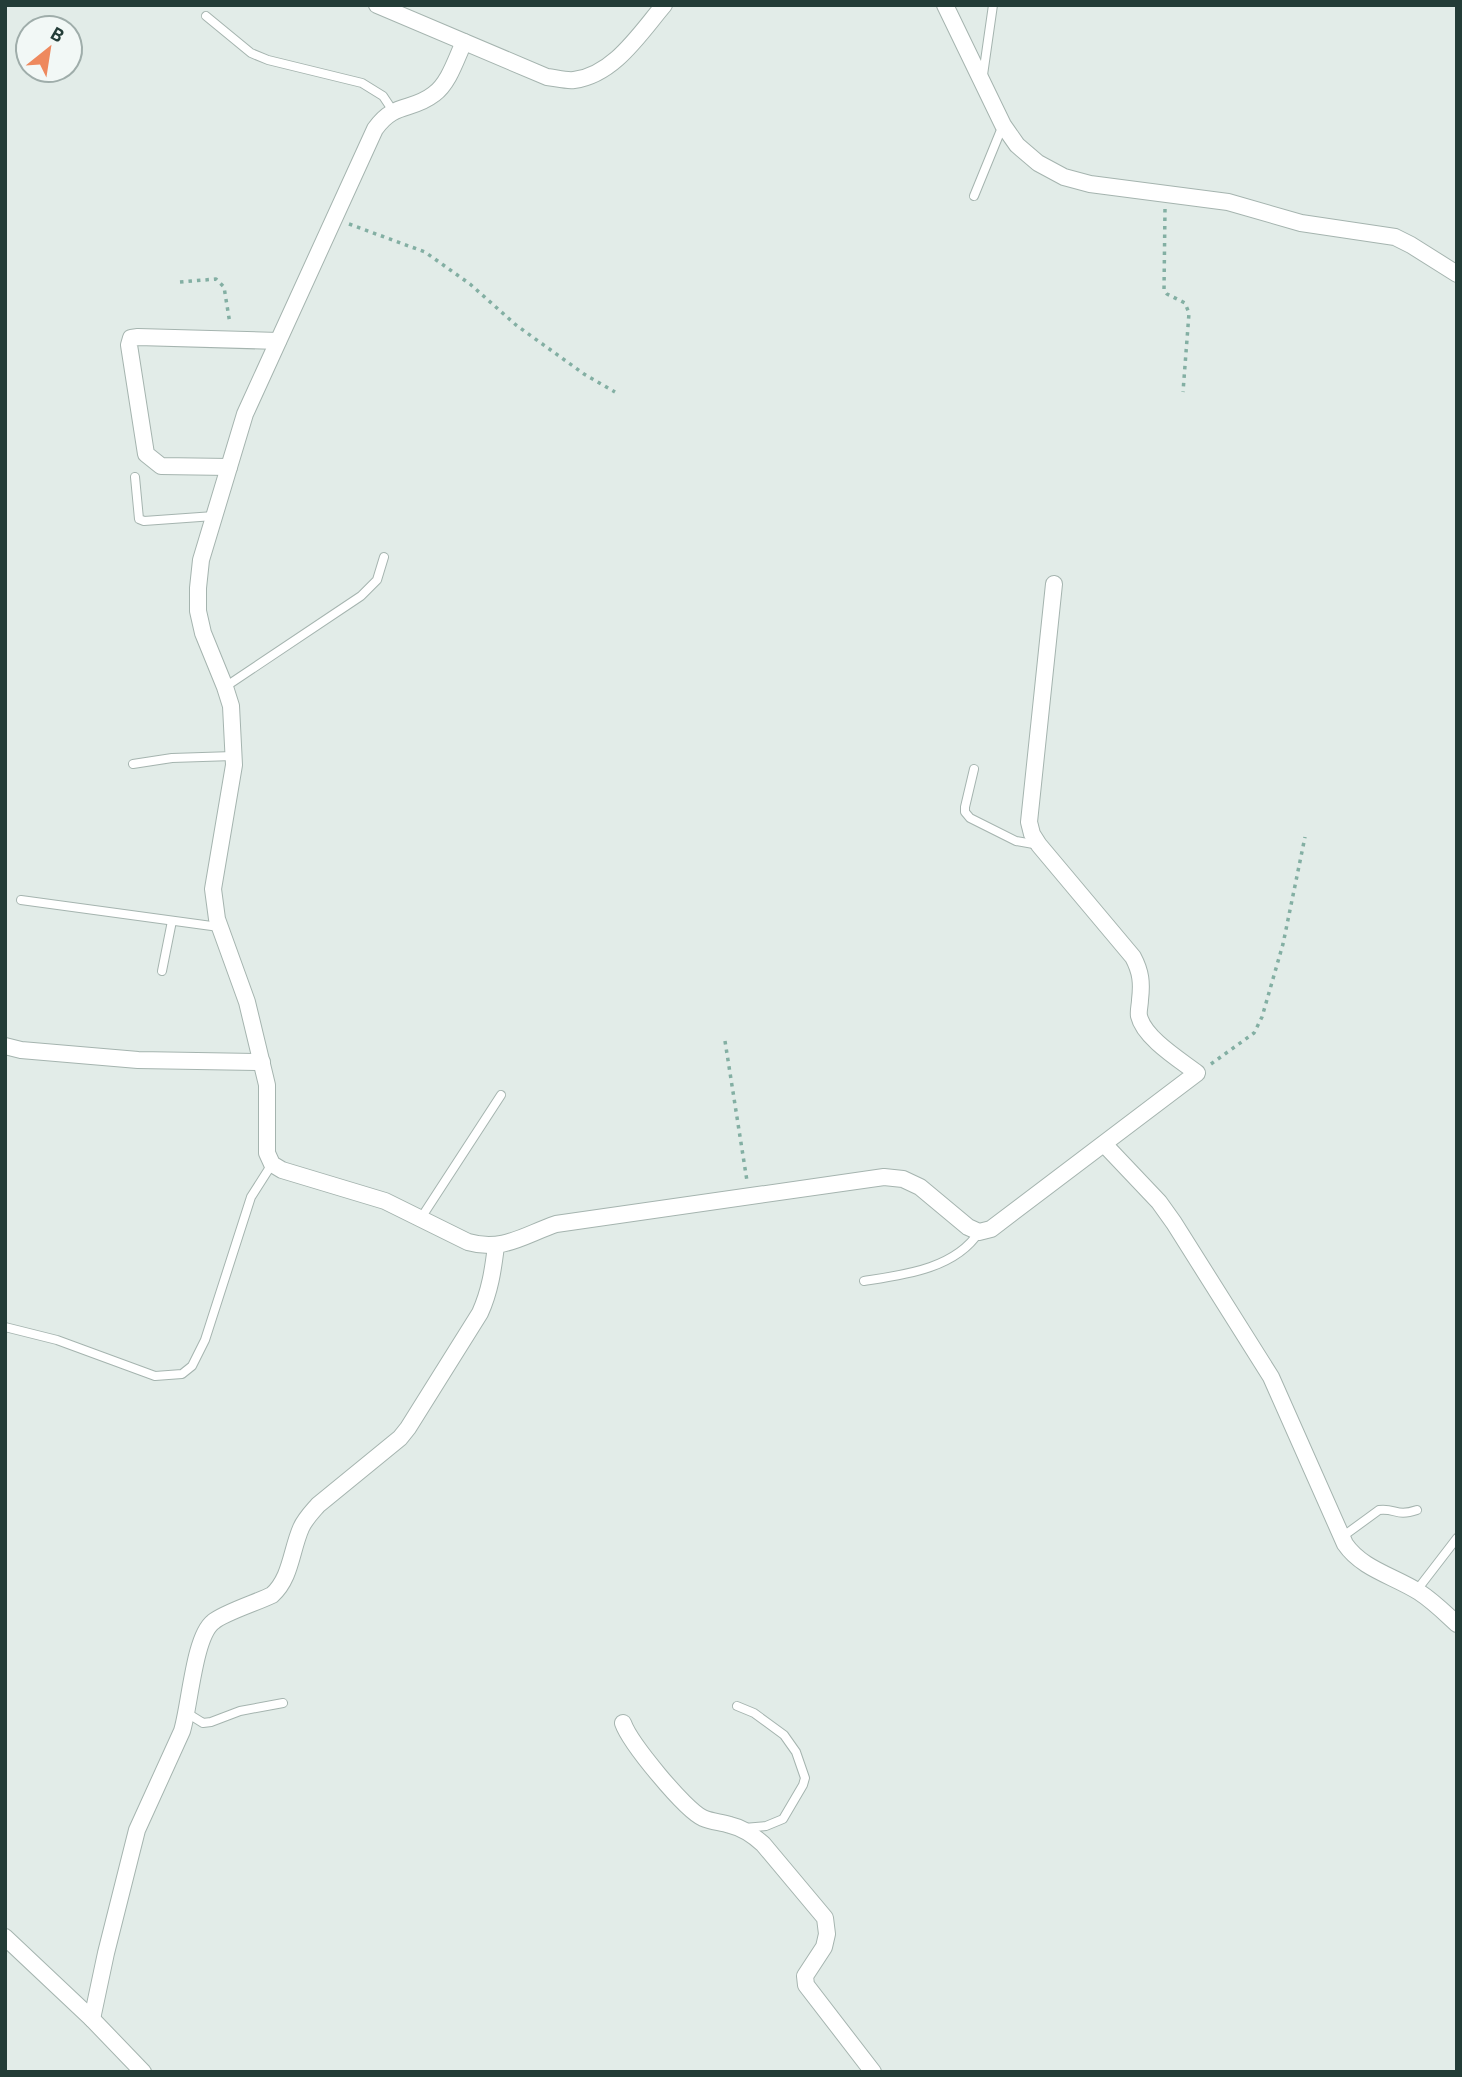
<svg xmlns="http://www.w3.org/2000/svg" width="1462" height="2077" font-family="'Archivo Narrow',sans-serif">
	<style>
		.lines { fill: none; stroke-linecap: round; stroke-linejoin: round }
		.service-casing { stroke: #a5b4af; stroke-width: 10 }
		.minor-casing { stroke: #a5b4af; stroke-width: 18 }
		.path { stroke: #83afa3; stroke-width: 3.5; stroke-dasharray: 3.5 5; stroke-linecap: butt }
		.service { stroke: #fff; stroke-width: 8 }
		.minor { stroke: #fff; stroke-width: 16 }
	</style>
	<rect width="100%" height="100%" fill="#e2ece8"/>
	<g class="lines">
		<defs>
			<g id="service">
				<polyline points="206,16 251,53 268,60 362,83 383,96 393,111"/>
				<polyline points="983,75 993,5"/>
				<polyline points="974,196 1003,125"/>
				<polyline points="135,477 139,519 144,521 214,516"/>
				<polyline points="225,687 361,596 377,580 384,557"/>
				<polyline points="133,764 172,758 233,756"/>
				<polyline points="974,769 965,807 965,812 970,818 1016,841 1039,845"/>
				<polyline points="21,900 219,927"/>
				<polyline points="162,971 172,921"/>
				<polyline points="421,1218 501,1095"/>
				<path d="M 864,1281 C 903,1275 955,1269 979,1232"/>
				<polyline points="5,1327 57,1340 155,1376 182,1374 192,1366 205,1340 251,1197 272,1164"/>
				<path d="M 1342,1537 L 1379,1510 C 1396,1508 1396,1517 1417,1510"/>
				<polyline points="1417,1590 1457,1538"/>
				<polyline points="737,1706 754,1713 784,1735 796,1752 805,1778 803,1785 783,1819 766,1826 744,1828"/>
				<polyline points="187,1713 203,1723 211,1722 240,1711 283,1703"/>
			</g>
			<g id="minor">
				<path d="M 377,5 L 547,77 C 556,78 566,81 574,80 C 614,75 640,33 664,5"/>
				<polyline points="945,5 1003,125 1017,145 1038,163 1064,177 1090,184 1228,202 1301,223 1395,237 1411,245 1457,274"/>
				<path d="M 464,42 C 456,59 449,83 434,94 C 411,112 395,101 375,129 L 245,414 L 201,560 L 198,588 L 198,611 L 203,633 L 225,687 L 231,706 L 234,765 L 213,889 L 217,919 L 247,1002 L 267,1085 L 267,1153 L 272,1164 L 282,1170 L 385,1201 L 468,1242 C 503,1252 524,1235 556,1224 L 884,1177 L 903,1179 L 920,1187 L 968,1227 L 979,1232 L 991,1229 L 1197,1073 C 1180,1060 1144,1038 1139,1016 C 1138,1011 1140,1005 1140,1000 C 1142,983 1141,972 1133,957 L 1039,845 L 1032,834 L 1029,822 L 1054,584"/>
				<polyline points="229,467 161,466 146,454 129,345 131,338 138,337 278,341"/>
				<polyline points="5,1046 21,1050 138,1060 262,1062"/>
				<path d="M 1104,1144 L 1159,1202 L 1174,1223 L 1271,1377 L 1345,1544 C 1362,1569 1394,1576 1419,1592 C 1433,1601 1445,1613 1457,1624"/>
				<path d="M 623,1723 C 630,1743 685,1810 703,1818 C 712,1822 721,1822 730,1825 C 743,1828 753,1835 763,1844 L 825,1918 L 827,1934 L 824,1947 L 805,1976 L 806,1985 L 873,2072"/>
				<polyline points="5,1937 92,2019 143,2072"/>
				<path d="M 92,2019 L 106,1953 L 137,1830 L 182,1731 C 190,1705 194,1637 213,1622 C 223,1613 258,1602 272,1595 C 291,1578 291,1551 301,1528 C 305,1519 311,1513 318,1505 L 400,1438 L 408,1428 L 480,1313 C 490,1291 493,1270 496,1246"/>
			</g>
		</defs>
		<use href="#service" class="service-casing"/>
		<use href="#minor" class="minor-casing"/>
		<g class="path">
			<polyline points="1165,209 1164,290 1167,294 1185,303 1189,313 1183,392"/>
			<polyline points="349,224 425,252 470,284 516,325 584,374 615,392"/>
			<polyline points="180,282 216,279 224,287 230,324"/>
			<polyline points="725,1041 747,1181"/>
			<polyline points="1211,1064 1254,1033 1262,1017 1283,944 1305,837"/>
		</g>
		<use href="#service" class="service"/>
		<use href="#minor" class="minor"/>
	</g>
	<rect width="1462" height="2077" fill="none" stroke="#233c37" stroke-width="14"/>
	<g transform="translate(49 49) rotate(30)"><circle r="33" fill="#f2f8f6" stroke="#9fadaa" stroke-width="2"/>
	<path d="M0-5L12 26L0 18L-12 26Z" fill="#ee895e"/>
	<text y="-10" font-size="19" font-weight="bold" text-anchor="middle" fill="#233c37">B</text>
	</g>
</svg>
